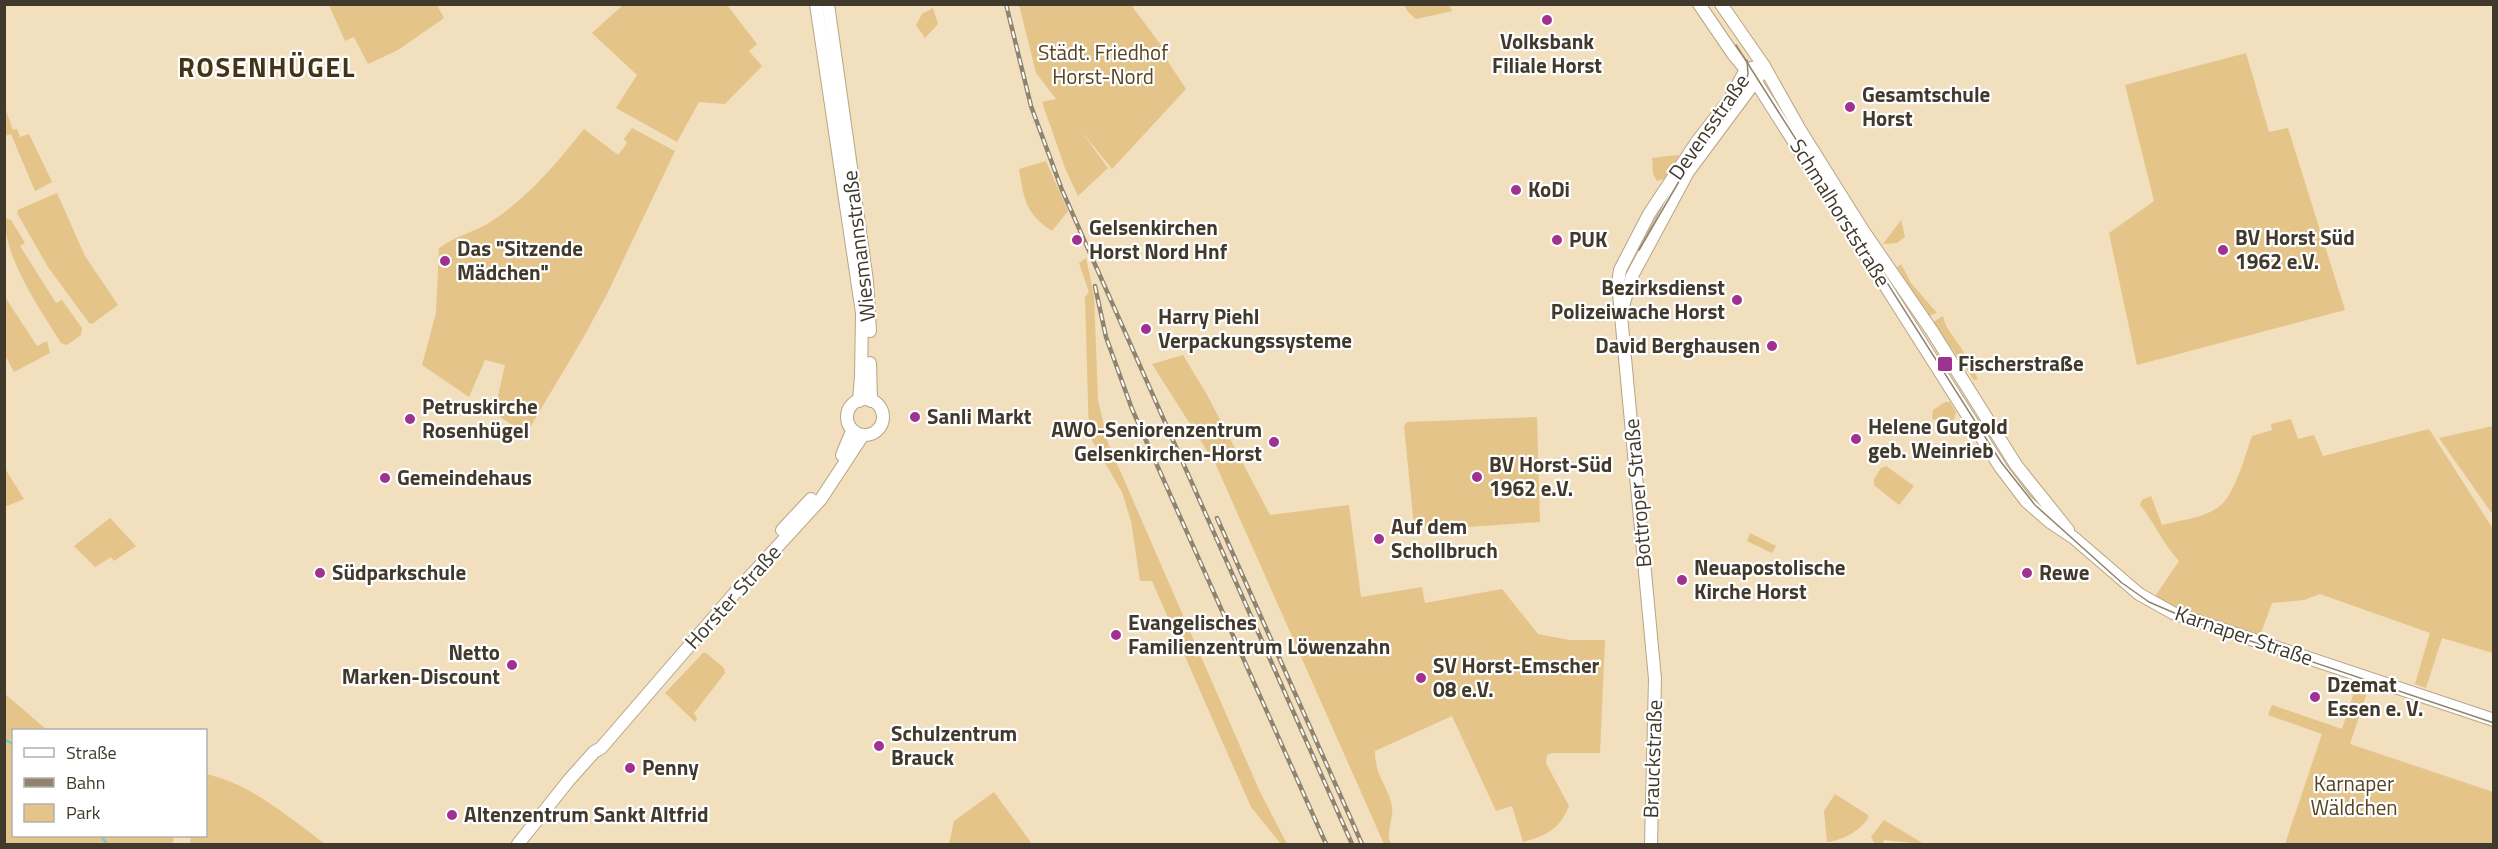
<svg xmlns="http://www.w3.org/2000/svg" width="2498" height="849" font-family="'Titillium Web',sans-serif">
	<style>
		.green { fill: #e4c489 }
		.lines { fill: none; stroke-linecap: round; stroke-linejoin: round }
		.stream { stroke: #50d1e6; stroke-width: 2 }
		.secondary-casing { stroke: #b7a586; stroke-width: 14 }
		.secondary { stroke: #fff; stroke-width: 12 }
		.tram { stroke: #90846e; stroke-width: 1.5 }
		.rail-casing { stroke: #90846e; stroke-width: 4.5 }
		.rail { stroke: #fff; stroke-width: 2; stroke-dasharray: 7; stroke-linecap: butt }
		.poi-dot { fill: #9f3191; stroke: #fff; stroke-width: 2 }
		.labels { text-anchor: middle; stroke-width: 4.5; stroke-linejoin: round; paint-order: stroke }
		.poi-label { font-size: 21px; font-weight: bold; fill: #41392c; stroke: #fff; text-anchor: start }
		.park-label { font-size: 21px; fill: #574420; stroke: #fff }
		.street-label { font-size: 21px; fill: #41392c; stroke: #fff }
		.district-label { font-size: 27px; font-weight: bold; letter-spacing: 1.5px; fill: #433418; stroke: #fff }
	</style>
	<rect width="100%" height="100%" fill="#f1dfbe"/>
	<g class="green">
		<polygon points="329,5 437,5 444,18 398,50 368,64 354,37 345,41"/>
		<polygon points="623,5 727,5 757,44 749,51 762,66 725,104 699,102 677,142 616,108 637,75 592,33"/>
		<polygon points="1019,5 1131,5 1164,49 1163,54 1186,89 1112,169 1081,131 1108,168 1078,196 1065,168 1042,102 1056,99 1036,73"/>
		<polygon points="1404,5 1449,5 1452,11 1416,19 1408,12"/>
		<polygon points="933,8 938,24 925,38 916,25 922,14"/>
		<polygon points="2246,53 2269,132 2288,128 2345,310 2137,365 2109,233 2154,201 2125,85"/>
		<polygon points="4,105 13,130 17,129 20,137 29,134 52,182 35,191 11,134 5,136"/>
		<path d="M 632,128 L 675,151 L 607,294 L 582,340 L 526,434 L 494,413 L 505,365 L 485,360 L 469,397 L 422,365 L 436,313 L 439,248 C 454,237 473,232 489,223 C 528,198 556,164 584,129 L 618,155 L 627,143 L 624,139 Z"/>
		<polygon points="1677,155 1679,156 1664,179 1657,181 1653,174 1652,158"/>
		<path d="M 1046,161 L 1068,211 L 1052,231 C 1025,213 1024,199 1019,169 Z"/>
		<polygon points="57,193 85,256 118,305 92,324 89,323 48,267 17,213 18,210"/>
		<path d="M 5,218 L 11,220 L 25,243 L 20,246 L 56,303 L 62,300 L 82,328 L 81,335 L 67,345 L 61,343 C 40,309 4,258 5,218 Z"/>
		<polygon points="1901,220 1905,237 1897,243 1883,244"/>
		<polygon points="1086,258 1094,295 1098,400 1108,443 1260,792 1287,844 1281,844 1251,807 1152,581 1140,581 1131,521 1122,492 1089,435 1085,297 1089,292 1079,263"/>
		<polygon points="1901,264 1911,283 1937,313 1929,316 1897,267"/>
		<polygon points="5,297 37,346 47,341 50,353 14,372 5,355"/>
		<polygon points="1943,316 1946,326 1963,351 1978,379 1974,380 1933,322"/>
		<path d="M 1183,355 L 1206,393 L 1270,515 L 1349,505 L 1361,597 L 1422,587 L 1425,603 L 1502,589 L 1538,634 L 1569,640 L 1605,640 L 1600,753 L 1553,753 L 1547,755 L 1546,763 L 1569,806 C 1559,830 1547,835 1523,842 L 1512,806 L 1496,811 L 1452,716 L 1375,751 C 1375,778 1388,785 1392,806 C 1394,819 1385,832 1391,844 L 1384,844 L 1216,465 L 1152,364 Z"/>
		<polygon points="1945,402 1950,402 1956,412 1954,419 1947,422 1932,419 1933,410"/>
		<polygon points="1537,417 1540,522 1439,529 1414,526 1404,426 1407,422"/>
		<path d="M 2291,419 L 2298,439 L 2314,435 L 2323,456 L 2429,429 L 2493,529 L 2493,653 L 2442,638 L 2426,688 L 2415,684 L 2430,633 L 2320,594 L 2304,600 L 2272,603 L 2258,641 L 2152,601 L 2179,561 C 2163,544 2155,523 2140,505 L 2142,500 L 2151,496 L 2162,525 C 2181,520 2206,518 2221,505 C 2235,493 2246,453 2252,436 L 2272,430 L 2271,424 Z"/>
		<polygon points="2493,426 2494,426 2493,515 2439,438"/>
		<polygon points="1886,466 1914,486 1899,505 1874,485 1874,479 1881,468"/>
		<polygon points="4,467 24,499 7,506 5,505"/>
		<polygon points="110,518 136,546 114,561 111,557 95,567 74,546"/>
		<polygon points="1750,533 1776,546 1772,553 1747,541"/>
		<polygon points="703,653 706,653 724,668 725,673 694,713 697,719 695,722 665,693"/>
		<polygon points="2356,686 2368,690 2350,744 2493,792 2493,844 2285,844 2322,734 2268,715 2272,705 2342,729"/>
		<polygon points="5,694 47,730 14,730 14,836 174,836 173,844 5,844"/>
		<path d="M 206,774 C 251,784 289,817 325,844 L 190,844 L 191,836 L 206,836 Z"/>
		<polygon points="994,792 1032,844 949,844 954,821"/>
		<path d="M 1835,794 L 1868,815 L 1868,818 C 1860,831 1843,840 1827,842 L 1824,811 Z"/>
		<polygon points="1884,820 1924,844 1884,840 1882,844 1875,844 1871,837"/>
	</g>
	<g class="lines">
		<g class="stream">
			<polyline points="4,739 14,745"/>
			<polyline points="101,836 107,844"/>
		</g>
		<defs>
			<g id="secondary">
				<polyline points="816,4 862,313 861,377 859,401"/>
				<polyline points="828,4 867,281 870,331"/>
				<polyline points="1699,4 1733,54 1756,82 2001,468 2026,501 2050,522 2074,538 2139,594 2173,613 2494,720"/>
				<polyline points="1721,4 1764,66 1800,130 1862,229 1932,331 2016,465 2068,530"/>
				<polyline points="1623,306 1632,276 1688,172 1760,75"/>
				<polyline points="870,363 871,401"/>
				<circle cx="865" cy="417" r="18"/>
				<polyline points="842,455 852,431"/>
				<polyline points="782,530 811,499"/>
				<polyline points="518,844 569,780 594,752 601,748 734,594 821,499 863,435"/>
				<polyline points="1651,844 1655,679 1618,283 1620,270 1649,214 1696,143 1730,99 1744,73 1752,68 1764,66"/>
			</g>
		</defs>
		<use href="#secondary" class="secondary-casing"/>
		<use href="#secondary" class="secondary"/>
		<g class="tram">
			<polyline points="1736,45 2001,462 2035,505 2122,583 2149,602 2200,624 2494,723"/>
			<polyline points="1639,250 1688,166 1743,92 1748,74 1747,60"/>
		</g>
		<defs>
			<g id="rail">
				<polyline points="1006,4 1031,106 1062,190 1352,844"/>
				<polyline points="1095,286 1106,337 1132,409 1326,844"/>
				<polyline points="1217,518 1362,844"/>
			</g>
		</defs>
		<use href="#rail" class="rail-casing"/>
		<use href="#rail" class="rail"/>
	</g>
	<g class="poi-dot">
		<circle cx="1547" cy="20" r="6"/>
		<circle cx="1850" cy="107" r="6"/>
		<circle cx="1516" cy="190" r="6"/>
		<circle cx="1077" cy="240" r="6"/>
		<circle cx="1557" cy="240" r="6"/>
		<circle cx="2223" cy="250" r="6"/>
		<circle cx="445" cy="261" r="6"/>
		<circle cx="1737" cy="300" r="6"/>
		<circle cx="1146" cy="329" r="6"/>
		<circle cx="1772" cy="346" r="6"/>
		<rect x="1937" y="356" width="16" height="16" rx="3"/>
		<circle cx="915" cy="417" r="6"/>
		<circle cx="410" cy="419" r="6"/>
		<circle cx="1856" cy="439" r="6"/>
		<circle cx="1274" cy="442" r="6"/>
		<circle cx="1477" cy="477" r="6"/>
		<circle cx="385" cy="478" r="6"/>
		<circle cx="1379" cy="539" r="6"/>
		<circle cx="320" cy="573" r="6"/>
		<circle cx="2027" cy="573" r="6"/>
		<circle cx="1682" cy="580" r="6"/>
		<circle cx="1116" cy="635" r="6"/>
		<circle cx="512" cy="665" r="6"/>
		<circle cx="1421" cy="678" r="6"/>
		<circle cx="2315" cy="697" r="6"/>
		<circle cx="879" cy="746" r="6"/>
		<circle cx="630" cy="768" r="6"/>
		<circle cx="452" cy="815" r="6"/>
	</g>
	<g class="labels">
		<g class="poi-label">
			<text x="1547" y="49" text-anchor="middle">Volksbank<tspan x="1547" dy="24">Filiale Horst</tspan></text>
			<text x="1862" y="102">Gesamtschule<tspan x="1862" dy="24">Horst</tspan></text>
			<text x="1528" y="197">KoDi</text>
			<text x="1089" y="235">Gelsenkirchen<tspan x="1089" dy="24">Horst Nord Hnf</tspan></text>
			<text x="2235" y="245">BV Horst Süd<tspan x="2235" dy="24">1962 e.V.</tspan></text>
			<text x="1569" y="247">PUK</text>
			<text x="457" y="256">Das "Sitzende<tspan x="457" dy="24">Mädchen"</tspan></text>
			<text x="1725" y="295" text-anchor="end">Bezirksdienst<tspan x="1725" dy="24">Polizeiwache Horst</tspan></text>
			<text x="1158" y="324">Harry Piehl<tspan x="1158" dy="24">Verpackungssysteme</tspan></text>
			<text x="1760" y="353" text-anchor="end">David Berghausen</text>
			<text x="1958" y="371">Fischerstraße</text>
			<text x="422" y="414">Petruskirche<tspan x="422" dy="24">Rosenhügel</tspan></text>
			<text x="927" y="424">Sanli Markt</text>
			<text x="1868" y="434">Helene Gutgold<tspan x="1868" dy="24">geb. Weinrieb</tspan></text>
			<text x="1262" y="437" text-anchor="end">AWO-Seniorenzentrum<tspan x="1262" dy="24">Gelsenkirchen-Horst</tspan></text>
			<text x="1489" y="472">BV Horst-Süd<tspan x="1489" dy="24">1962 e.V.</tspan></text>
			<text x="397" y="485">Gemeindehaus</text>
			<text x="1391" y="534">Auf dem<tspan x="1391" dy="24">Schollbruch</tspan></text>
			<text x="1694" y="575">Neuapostolische<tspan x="1694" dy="24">Kirche Horst</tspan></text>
			<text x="332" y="580">Südparkschule</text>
			<text x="2039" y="580">Rewe</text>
			<text x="1128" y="630">Evangelisches<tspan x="1128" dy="24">Familienzentrum Löwenzahn</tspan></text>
			<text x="500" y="660" text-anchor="end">Netto<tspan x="500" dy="24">Marken-Discount</tspan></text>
			<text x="1433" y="673">SV Horst-Emscher<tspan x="1433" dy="24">08 e.V.</tspan></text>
			<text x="2327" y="692">Dzemat<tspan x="2327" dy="24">Essen e. V.</tspan></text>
			<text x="891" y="741">Schulzentrum<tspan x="891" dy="24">Brauck</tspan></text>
			<text x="642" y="775">Penny</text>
			<text x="464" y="822">Altenzentrum Sankt Altfrid</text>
		</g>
		<g class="park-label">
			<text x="1103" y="60">Städt. Friedhof<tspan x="1103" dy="24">Horst-Nord</tspan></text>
			<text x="2354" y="791">Karnaper<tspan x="2354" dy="24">Wäldchen</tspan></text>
		</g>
		<g class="street-label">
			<text transform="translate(1709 127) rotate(-55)" y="7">Devensstraße</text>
			<text transform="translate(1840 213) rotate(58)" y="7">Schmalhorststraße</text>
			<text transform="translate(859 246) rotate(-97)" y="7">Wiesmannstraße</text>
			<text transform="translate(1638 493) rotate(-95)" y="7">Bottroper Straße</text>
			<text transform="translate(733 597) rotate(-48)" y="7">Horster Straße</text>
			<text transform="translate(2244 636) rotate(19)" y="7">Karnaper Straße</text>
			<text transform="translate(1653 759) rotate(-88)" y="7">Brauckstraße</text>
		</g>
		<g class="district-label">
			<text x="267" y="77">ROSENHÜGEL</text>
		</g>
	</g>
	<rect width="2498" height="849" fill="none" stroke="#41392c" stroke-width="12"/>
	<rect x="12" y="729" width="195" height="108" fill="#ffffff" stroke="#b3b0ab" stroke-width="1.5"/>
	<rect x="24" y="748" width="30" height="9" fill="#ffffff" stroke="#b3b0ab" stroke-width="1.5"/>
	<text x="66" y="759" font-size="18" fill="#41392c">Straße</text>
	<rect x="24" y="778" width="30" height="9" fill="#90846e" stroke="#b3b0ab" stroke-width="1.5"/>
	<text x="66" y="789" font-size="18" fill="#41392c">Bahn</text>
	<rect x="24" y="804" width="30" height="18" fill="#e4c489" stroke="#b3b0ab" stroke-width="1.5"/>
	<text x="66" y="819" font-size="18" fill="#41392c">Park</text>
</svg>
